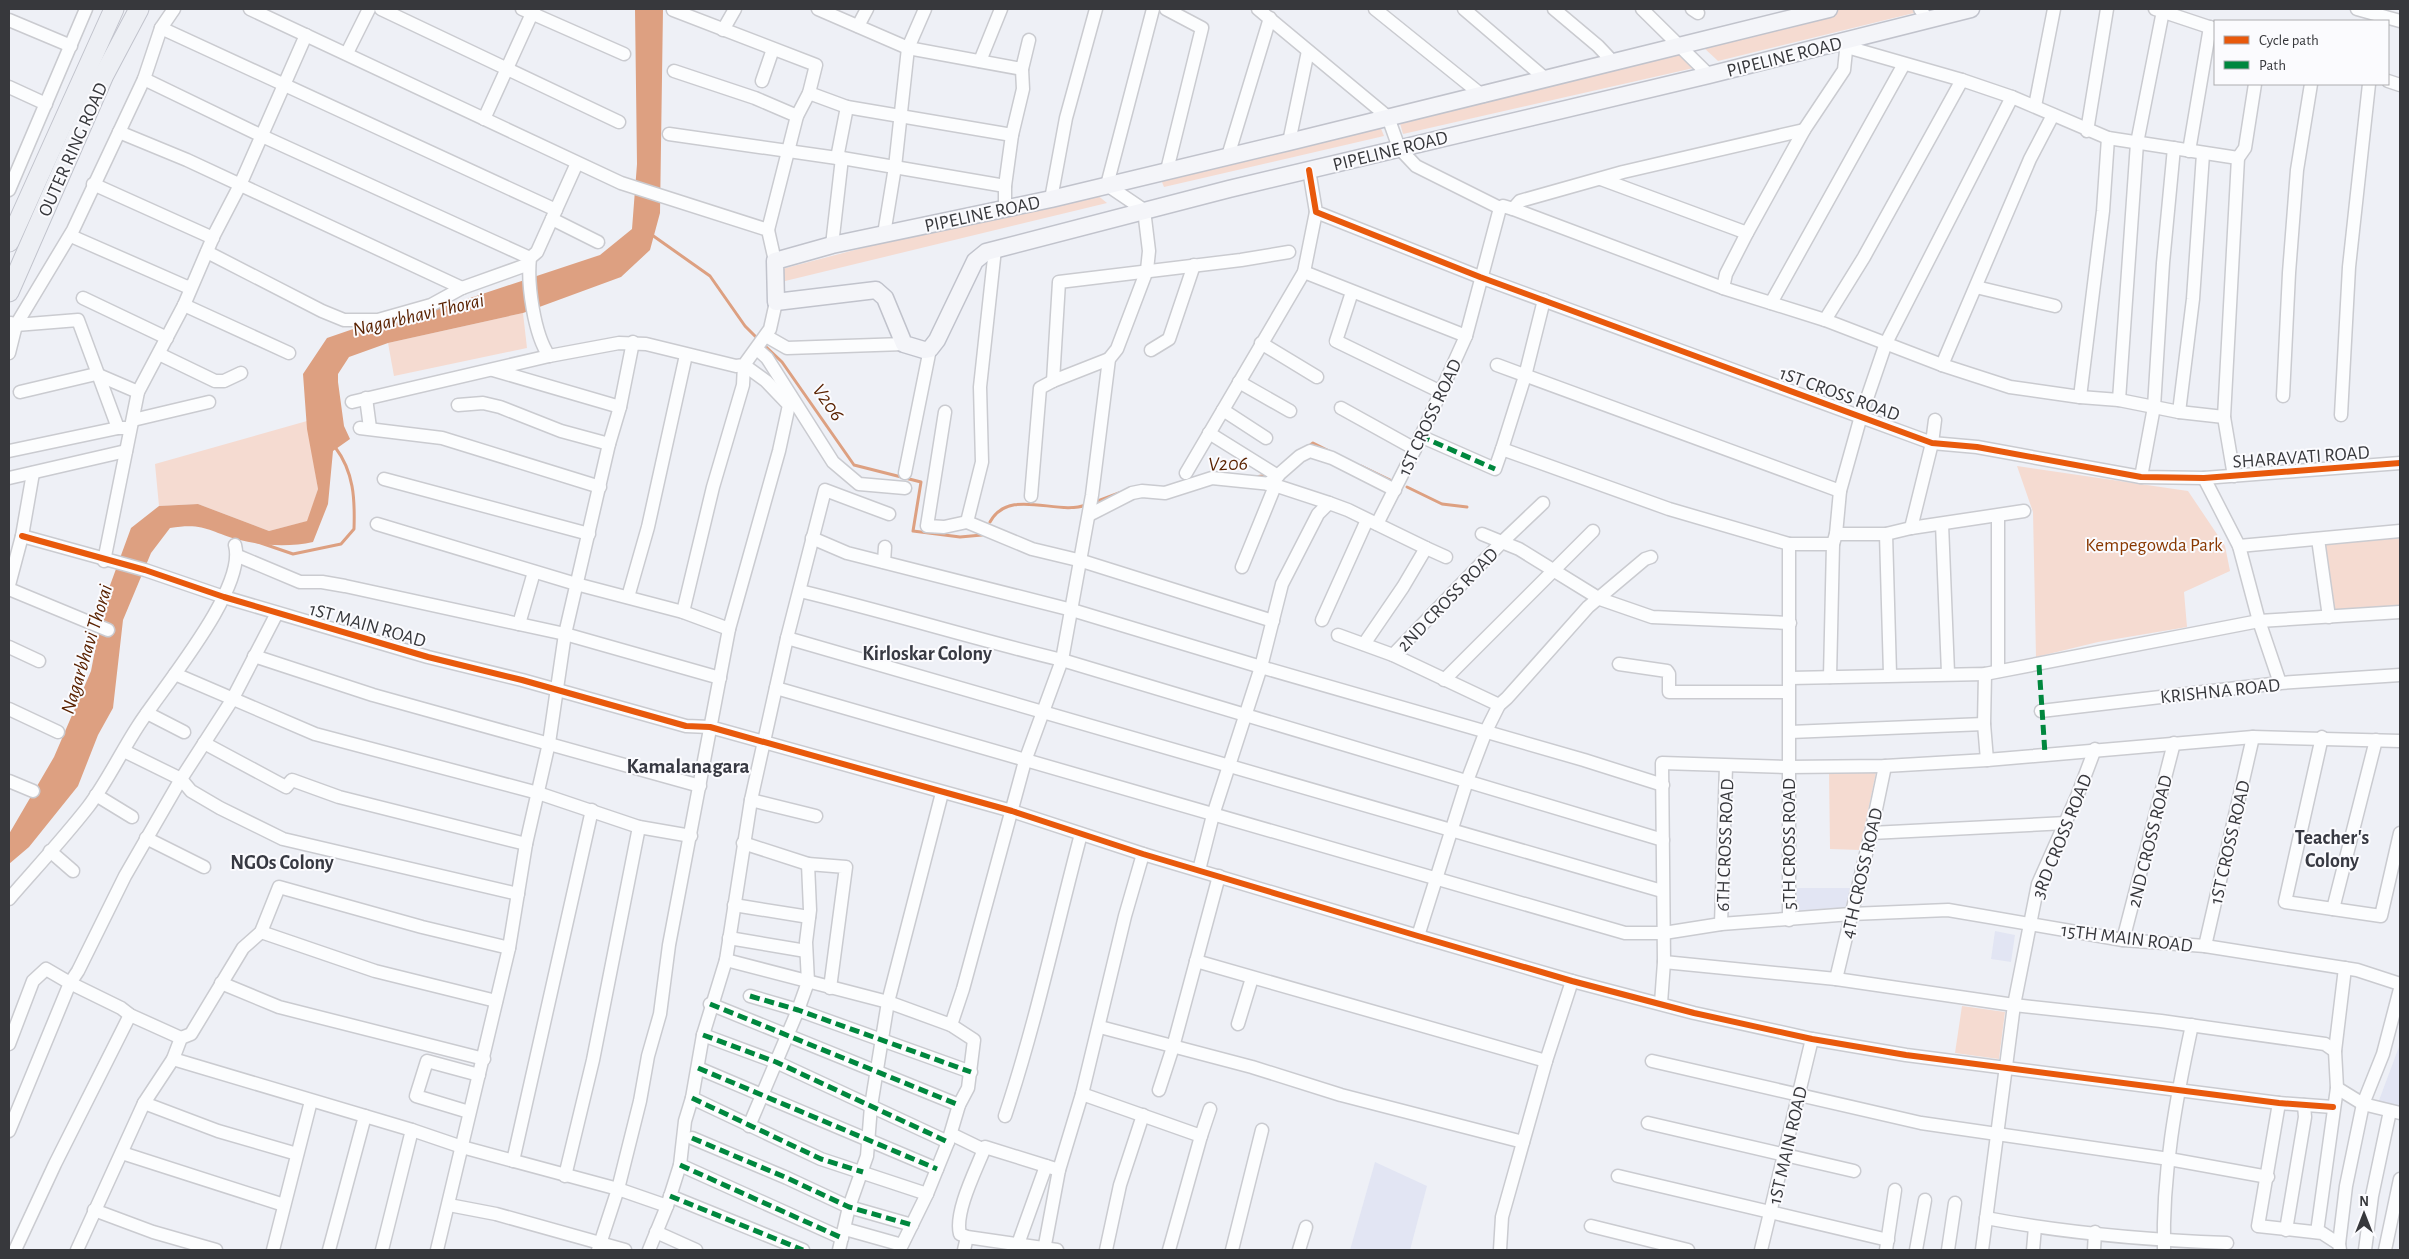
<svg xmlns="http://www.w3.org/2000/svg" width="2409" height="1259" font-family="'Alegreya Sans',sans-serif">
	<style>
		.built { fill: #e2e5f3 }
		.green { fill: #f5dbd1 }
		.water { fill: #dda081 }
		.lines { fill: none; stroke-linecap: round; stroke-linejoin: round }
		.stream { stroke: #dda081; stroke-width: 3 }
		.minor-casing { stroke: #cacbd0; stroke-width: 15 }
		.major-casing { stroke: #c1c3cc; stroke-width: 19 }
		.highway-casing { stroke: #c1c3cc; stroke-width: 21 }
		.minor { stroke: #fcfdfe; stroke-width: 12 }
		.major { stroke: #f4f5f9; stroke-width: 16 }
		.highway { stroke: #edeff4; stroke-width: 19 }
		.quiet { stroke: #00873e; stroke-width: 5; stroke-dasharray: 10 5; stroke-linecap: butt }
		.cycleway-casing { stroke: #fbfbfe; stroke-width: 9 }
		.cycleway { stroke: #e8590c; stroke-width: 6 }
		.labels { text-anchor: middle; stroke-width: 4; stroke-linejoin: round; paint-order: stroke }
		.street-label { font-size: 19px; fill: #37383c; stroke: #fbfbfe }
		.park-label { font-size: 19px; fill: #893800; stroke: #fbfbfe }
		.water-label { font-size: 20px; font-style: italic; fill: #5a2200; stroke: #fbfbfe }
		.neighbourhood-label { font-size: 20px; font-weight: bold; fill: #373942; stroke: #fbfbfe }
		.quarter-label { font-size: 21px; font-weight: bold; fill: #373942; stroke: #fbfbfe }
	</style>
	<rect width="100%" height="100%" fill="#eef0f6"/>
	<g class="built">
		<polygon points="1796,888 1853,888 1848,909 1796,914"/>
		<polygon points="1995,931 2015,935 2011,962 1991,959"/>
		<polygon points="2400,1044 2400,1108 2378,1103"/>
		<polygon points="1375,1162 1427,1186 1410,1250 1350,1250"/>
	</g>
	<g class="green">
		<polygon points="1842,9 1916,9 1918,12 1718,61 1702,46"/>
		<polygon points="1682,53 1698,67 1403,134 1399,120"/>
		<polygon points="1380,126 1384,136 1164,187 1160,177"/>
		<polygon points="1096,194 1107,203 781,282 778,270 981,217"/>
		<polygon points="523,313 527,348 394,376 388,343"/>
		<polygon points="307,421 318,489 308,521 269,531 198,504 159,506 155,464"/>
		<polygon points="2017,466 2188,491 2225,546 2230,571 2184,592 2187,627 2098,642 2036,657 2033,512"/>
		<polygon points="2400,535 2400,605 2329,611 2320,542"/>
		<polygon points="1829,772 1876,772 1860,850 1830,849"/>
		<polygon points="1962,1006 2005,1012 1999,1059 1955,1053"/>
	</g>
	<path class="water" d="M 635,9 L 663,9 L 660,213 L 650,250 L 621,277 L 523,313 L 388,343 L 349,357 L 338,374 L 338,382 L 344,426 L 350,439 L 333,451 L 328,504 L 313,542 C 291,547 262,546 240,540 C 209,532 205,522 170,528 L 151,553 L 123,620 L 113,708 L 98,735 L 78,786 L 29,847 L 9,864 L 9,834 L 54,757 L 91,671 L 105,599 L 131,528 L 159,506 L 198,504 L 269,531 L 307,521 L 318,489 L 307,429 L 303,374 L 327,338 L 359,327 L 440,308 L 600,255 L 632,229 L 637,164 Z"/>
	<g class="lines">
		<g class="stream">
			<polyline points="652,235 710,276 745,326 758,339"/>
			<polyline points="763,344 782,362 854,465 921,482 913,531 960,537 982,535"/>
			<polyline points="1308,447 1313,443 1331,452"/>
			<polyline points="1361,466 1390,480"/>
			<polyline points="1255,477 1269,475"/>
			<polyline points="1407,487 1442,504 1467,507"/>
			<polyline points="1095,502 1119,493"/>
			<path d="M 990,522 C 1009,487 1057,516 1086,505"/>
			<path d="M 255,541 L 293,554 L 341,544 L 354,529 C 355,499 354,472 335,447"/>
		</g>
		<defs>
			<g id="minor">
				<polyline points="250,9 621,183 768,230 775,261"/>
				<polyline points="381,9 619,122"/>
				<polyline points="522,9 624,54"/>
				<polyline points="818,9 908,48 1022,69"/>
				<polyline points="1166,9 1202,28 1167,170"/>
				<polyline points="1258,9 1388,117 1399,148 1416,166 1500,208 1503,206 1513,209 1723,288 1825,320 1942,365 2010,387 2080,397 2119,400 2179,412 2224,417"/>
				<polyline points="1375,9 1483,96"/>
				<polyline points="1464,9 1547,80"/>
				<polyline points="1554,9 1598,46 1614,63"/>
				<polyline points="1642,9 1709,75"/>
				<polyline points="1692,9 1698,13"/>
				<polyline points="1920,9 1928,20"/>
				<polyline points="2155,9 2215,29"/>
				<polyline points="2357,9 2400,21"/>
				<polyline points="673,10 816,65 809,93 797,116 768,230"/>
				<polyline points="9,20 71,46"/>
				<polyline points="858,26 867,9"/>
				<polyline points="161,28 556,210"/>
				<polyline points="723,30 735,9"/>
				<polyline points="1847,47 1962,80 2012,97 2108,138 2238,158"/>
				<polyline points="347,53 369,9"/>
				<polyline points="980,61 1001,9"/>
				<polyline points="674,71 755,98 797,116"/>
				<polyline points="144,79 262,136 530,258"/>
				<polyline points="762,81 773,49"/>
				<polyline points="2388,81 2400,85"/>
				<polyline points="9,87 46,104"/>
				<polyline points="809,93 847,107 1012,135"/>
				<polyline points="2035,106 2054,9"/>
				<polyline points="484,119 534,9"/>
				<polyline points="2087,131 2107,9"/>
				<polyline points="119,132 187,160 462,288"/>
				<polyline points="669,134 837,158"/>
				<polyline points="1289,142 1308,51"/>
				<polyline points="2189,151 2210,27"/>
				<polyline points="1228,156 1270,18"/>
				<polyline points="842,158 1005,186"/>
				<polyline points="1309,170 1316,212 1480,277 1932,443 1977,447 2141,477 2204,478 2400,463"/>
				<polyline points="1601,179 1747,233"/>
				<polyline points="93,184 213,238"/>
				<polyline points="9,190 86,9"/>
				<polyline points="1051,199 1066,118 1096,9"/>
				<polyline points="1005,209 1005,186 1012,135 1023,89 1022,69 1029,40"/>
				<polyline points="1513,209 1520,201 1623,172 1804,130"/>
				<polyline points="552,219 598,242"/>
				<polyline points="884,234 895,167 908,48 925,9"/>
				<polyline points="71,236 185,286 191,287"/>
				<polyline points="832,245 842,158 837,158 847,107"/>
				<polyline points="207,252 322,311 344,320 378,320 431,305 462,288 529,264"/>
				<polyline points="1304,272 1466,336"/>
				<polyline points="1976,287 2055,306"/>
				<polyline points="1723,288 1726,274 1747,233 1804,130 1844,70 1847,41"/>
				<polyline points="1352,292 1336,341 1441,392"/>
				<polyline points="83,298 167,338"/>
				<polyline points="1544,300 1525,376 1502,449 1669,509 1789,544 1789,920"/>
				<polyline points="1771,303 1904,64"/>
				<polyline points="184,305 289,353"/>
				<polyline points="1825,320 1864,257 1962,80"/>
				<polyline points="11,323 16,325 78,320 118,428"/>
				<polyline points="766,336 787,348 904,344"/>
				<polyline points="1261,343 1317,377"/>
				<polyline points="757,349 767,358 833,462 859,484 905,488"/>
				<polyline points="1151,350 1169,339 1194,265"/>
				<polyline points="9,353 16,325 73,230 144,79 161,28 174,9"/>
				<polyline points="159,354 215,381 224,381 241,373"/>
				<path d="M 549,356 C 534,334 527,284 530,258 L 537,252 L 577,163"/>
				<polyline points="1109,359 1053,381 1059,282 1241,260 1289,252"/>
				<polyline points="1497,365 1840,491"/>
				<polyline points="1942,365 2030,159 2053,115"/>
				<polyline points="493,370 620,407"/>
				<polyline points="1239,382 1290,411"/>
				<polyline points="20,392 96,374 138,392"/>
				<polyline points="2283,396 2289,273 2297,170 2311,84"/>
				<polyline points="2080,397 2103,211 2108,138"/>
				<polyline points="366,398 370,428"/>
				<polyline points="2119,400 2137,143 2163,11"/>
				<polyline points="352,402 549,356 619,343 646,344 736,366 744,365 770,329 776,302"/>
				<polyline points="458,405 483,403 500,407 561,431 609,444"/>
				<polyline points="1341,408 1415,449"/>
				<polyline points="1223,410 1266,438"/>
				<polyline points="945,412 927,526 944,527 967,522 1032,549 1082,561 1273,621"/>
				<polyline points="2179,412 2193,299 2203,154"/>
				<polyline points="2341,415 2349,267 2369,84"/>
				<polyline points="133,420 209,402"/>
				<polyline points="360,428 442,438 600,487"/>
				<polyline points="1209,433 1278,476"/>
				<polyline points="1420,436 1495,469 1502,449"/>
				<polyline points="9,451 118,428 126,428"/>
				<polyline points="905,473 930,349"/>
				<polyline points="1186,473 1304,272 1316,212"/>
				<polyline points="2234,476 2224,417 2238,158 2245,148 2255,84"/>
				<polyline points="2141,477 2154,407 2163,263 2174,148"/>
				<polyline points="9,478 126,451"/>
				<polyline points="2204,478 2239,546 2259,621 2280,683"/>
				<polyline points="384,479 589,534"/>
				<polyline points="1268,484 1300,456 1310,451 1332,458 1395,490"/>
				<polyline points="1031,496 1040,388 1053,381"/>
				<polyline points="1089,515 1132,493 1142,491 1165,493 1212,478 1271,484 1329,503"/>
				<polyline points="967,522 982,462 980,387 995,249"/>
				<polyline points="377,524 576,584 683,612 729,629 669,945 660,1014 648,1056 640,1101 618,1189 598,1250"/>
				<polyline points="1377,524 1415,449 1466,336 1500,208"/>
				<polyline points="1942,524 1948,673"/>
				<polyline points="1911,528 1932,443 1935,420"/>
				<polyline points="1482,534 1519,549 1600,599 1652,617 1790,623"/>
				<polyline points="1836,534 1840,491 1861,416 1886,343 2012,97"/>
				<polyline points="1886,534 1890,674"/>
				<polyline points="22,536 145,570 224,597 428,657 522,680 686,726 710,727 1012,811 1143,854 1418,936 1572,981 1694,1013 1812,1039 1906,1055 2279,1103 2333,1107"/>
				<polyline points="812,538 847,553 1072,610 1261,667 1584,760 1663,785"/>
				<polyline points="2318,539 2329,617"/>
				<polyline points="1789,544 1833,544 1836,534 1886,534 1911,528 2024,511"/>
				<polyline points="2239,546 2400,531"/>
				<polyline points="1426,548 1446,557"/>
				<polyline points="238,556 300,582 322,582 345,586 565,634 720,678"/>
				<polyline points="104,561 138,392 184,305 214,235 240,185 306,35"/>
				<polyline points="884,562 885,547"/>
				<polyline points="1242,567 1275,486"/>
				<polyline points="9,585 22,536 33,473"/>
				<polyline points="9,589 108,630"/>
				<path d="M 800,591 C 888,612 974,639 1062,660 L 1663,840"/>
				<polyline points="628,597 648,527 686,355"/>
				<polyline points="683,612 713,487 743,385 744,365"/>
				<polyline points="1322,620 1367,520"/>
				<polyline points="519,624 534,572"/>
				<polyline points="729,629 779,451 789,405 766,381 744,365"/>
				<polyline points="1338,635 1393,655 1499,705"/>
				<polyline points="787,638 1662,891"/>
				<polyline points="9,647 39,661"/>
				<polyline points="1393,655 1502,542 1543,503"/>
				<polyline points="254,656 373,695 700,786"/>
				<polyline points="1619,664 1667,671 1669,674 1669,692 1788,692"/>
				<polyline points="1998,671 1998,516"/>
				<polyline points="175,674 315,734 538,793 639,827 691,836"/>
				<polyline points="1985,674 1984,724 1987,760"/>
				<polyline points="1830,677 1833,544"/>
				<polyline points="1790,678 1985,674 2259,621 2400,612"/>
				<polyline points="1444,680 1593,531"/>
				<polyline points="776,688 1625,933 1664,933 1721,924 1851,914 1948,910 2123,940 2205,946 2357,970 2400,984"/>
				<polyline points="9,709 58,732"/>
				<polyline points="2041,711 2280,683 2400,675"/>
				<polyline points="147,713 184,732"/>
				<polyline points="1790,732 1984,724"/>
				<polyline points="2322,737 2285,902 2381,916 2400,833"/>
				<polyline points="204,743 286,787 292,780 339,797 526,844"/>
				<polyline points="124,751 181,779 191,791 220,808 283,839 518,894"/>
				<polyline points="9,781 33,791"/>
				<polyline points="96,795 132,817"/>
				<polyline points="751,800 816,816"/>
				<polyline points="1871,833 2066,823"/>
				<polyline points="146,838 204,867"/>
				<polyline points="743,843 808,864"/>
				<polyline points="50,851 73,871"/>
				<polyline points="1199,870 1213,815 1261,667 1282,584 1318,514 1329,503 1348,510 1426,548 1403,587 1364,644"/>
				<path d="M 9,899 C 35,869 63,839 88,807 C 107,782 121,752 138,726 C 162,688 247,589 235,545"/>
				<polyline points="734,905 809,917"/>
				<polyline points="2333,909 2376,740"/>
				<polyline points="1721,924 1726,766"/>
				<polyline points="261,932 375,971 496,1001"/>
				<polyline points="1418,936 1467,781 1486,731 1499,705 1507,698 1588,607 1645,559 1651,557"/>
				<polyline points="729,938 806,951"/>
				<polyline points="2123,940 2174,743"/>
				<polyline points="2205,946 2253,737"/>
				<polyline points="726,960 888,1002 951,1025 974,1040 968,1088 959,1105 948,1142 927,1194 902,1245 845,1229"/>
				<polyline points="1196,961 1546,1061"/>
				<polyline points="1664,962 1836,979 2014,1005 2161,1021 2325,1044 2335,1051"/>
				<polyline points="1836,979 1871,833 1885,766"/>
				<polyline points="221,983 279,1007 484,1059"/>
				<polyline points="750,996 798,1010 971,1072"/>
				<polyline points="1661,1003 1664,962 1662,763 1788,767 1885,766 1987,760 2253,737 2400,741"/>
				<polyline points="710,1004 959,1105"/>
				<polyline points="1238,1024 1252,978"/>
				<polyline points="951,1025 963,989 1025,761 1062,660 1092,495 1109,359 1117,349 1147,270 1149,251 1144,210 1107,185 1153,9"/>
				<polyline points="1100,1027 1252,1067 1341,1095 1523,1142"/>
				<polyline points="703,1035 776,1062 948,1142"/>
				<polyline points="9,1044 33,981 46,969 70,983 121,1008 130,1015 181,1038"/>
				<polyline points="173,1059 412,1130 462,1147 618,1189 667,1206"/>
				<polyline points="1652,1061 1921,1123 2169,1159 2268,1177"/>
				<polyline points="698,1068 937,1169"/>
				<polyline points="2337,1088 2363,1104 2400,1113"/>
				<polyline points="1159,1090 1173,1047 1219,876"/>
				<polyline points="1082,1094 1201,1136 1169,1250"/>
				<polyline points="692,1098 821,1159 927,1194"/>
				<polyline points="144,1103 218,1131 297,1154"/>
				<polyline points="2279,1103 2258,1226 2322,1233 2339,1244 2340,1250"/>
				<polyline points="469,1112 416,1096 427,1061 479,1075"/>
				<path d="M 1005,1116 C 1036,1023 1056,928 1081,834"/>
				<polyline points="1648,1123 1854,1171"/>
				<polyline points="749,1126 798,1010 808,982 806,942 810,910 808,864 846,867 830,988"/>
				<polyline points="9,1131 70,983 78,971 125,876 181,779 232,700 277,613"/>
				<polyline points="951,1134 984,1150"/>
				<polyline points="1201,1136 1210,1109"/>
				<polyline points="692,1138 787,1178 849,1207 912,1225"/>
				<polyline points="122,1153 284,1205"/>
				<polyline points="513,1161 592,810"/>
				<polyline points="680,1165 842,1238"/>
				<polyline points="565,1176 593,1060 639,827"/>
				<polyline points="1618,1176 1888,1240"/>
				<polyline points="670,1196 803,1250"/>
				<polyline points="449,1205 496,1214 625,1250"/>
				<polyline points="94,1210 153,1232 216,1250"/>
				<path d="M 1986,1218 C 2065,1233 2147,1240 2227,1243"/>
				<polyline points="1591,1226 1688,1250"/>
				<polyline points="2286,1230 2305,1117 2304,1105"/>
				<polyline points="656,1232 696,1250"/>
				<polyline points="2317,1232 2337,1088 2335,1051 2345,968"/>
				<polyline points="1018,1244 1046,1166"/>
				<polyline points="2339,1244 2346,1186 2363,1104 2383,1054 2400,989"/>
				<polyline points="15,1250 55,1164 130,1015"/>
				<polyline points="77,1250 144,1103 173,1059 181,1038 191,1034 243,948 261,932 279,887 422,927 509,948"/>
				<polyline points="273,1250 311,1101"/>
				<polyline points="329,1250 365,1116"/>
				<polyline points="382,1250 412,1130"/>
				<polyline points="437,1250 509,948 526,844 549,743 565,634 609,444 620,407 633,342"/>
				<polyline points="649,1250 667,1206 680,1165 685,1121 692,1098 703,1035 726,960 751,800 787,638 825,490 889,514"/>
				<polyline points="839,1250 849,1207 867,1156 871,1106 888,1002 942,793"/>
				<polyline points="964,1250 967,1237"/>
				<polyline points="1044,1250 1059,1170 1082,1094 1125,916 1143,854"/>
				<path d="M 1057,1250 L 967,1237 L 960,1234 C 954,1212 977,1168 985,1147 L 1059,1170"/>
				<polyline points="1106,1250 1120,1185 1143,1115"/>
				<polyline points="1232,1250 1262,1130"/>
				<polyline points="1299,1250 1306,1227"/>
				<polyline points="1500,1250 1502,1217 1546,1061 1572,981"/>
				<polyline points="1761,1250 1812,1039"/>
				<polyline points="1886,1250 1895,1190"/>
				<polyline points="1916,1250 1925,1200"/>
				<polyline points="1948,1250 1955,1203"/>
				<polyline points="1982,1250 2014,1005 2038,884 2078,794 2095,749"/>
				<polyline points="2033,1250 2035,1227"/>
				<polyline points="2094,1250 2095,1232"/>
				<path d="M 2164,1250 C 2162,1175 2176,1099 2192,1025"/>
				<polyline points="2365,1250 2372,1196 2390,1111"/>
				<polyline points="2385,1250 2400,1179"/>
			</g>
			<polyline id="major" points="1829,9 1289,142 1051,199 832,245 775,261 776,302 876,290 885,298 904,344 924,350 930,349 937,340 975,261 986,252 1229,189 1709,75 1971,9"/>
			<g id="highway">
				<polyline points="9,242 114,9"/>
				<polyline points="9,292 104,75 139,9"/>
			</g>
		</defs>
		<use href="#minor" class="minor-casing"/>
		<use href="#major" class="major-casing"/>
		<use href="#highway" class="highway-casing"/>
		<use href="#minor" class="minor"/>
		<use href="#major" class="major"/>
		<use href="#highway" class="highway"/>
		<g class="quiet">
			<polyline points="1420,436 1495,469"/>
			<polyline points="2039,665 2045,754"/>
			<polyline points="750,996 798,1010 971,1072"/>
			<polyline points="710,1004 959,1105"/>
			<polyline points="703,1035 776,1062 948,1142"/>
			<polyline points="698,1068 937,1169"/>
			<polyline points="692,1098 821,1159 863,1172"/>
			<polyline points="692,1138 787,1178 849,1207 912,1225"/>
			<polyline points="680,1165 842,1238"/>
			<polyline points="670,1196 803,1250"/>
		</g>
		<defs>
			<g id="cycleway">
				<polyline points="1309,170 1316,212 1480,277 1932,443 1977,447 2141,477 2204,478 2400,463"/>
				<polyline points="22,536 145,570 224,597 428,657 522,680 686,726 710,727 1012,811 1143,854 1418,936 1572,981 1694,1013 1812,1039 1906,1055 2279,1103 2333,1107"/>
			</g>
		</defs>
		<use href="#cycleway" class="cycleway-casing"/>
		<use href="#cycleway" class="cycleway"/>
	</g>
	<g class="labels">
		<g class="street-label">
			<text transform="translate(1784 56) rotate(-14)" y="7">PIPELINE ROAD</text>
			<text transform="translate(72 149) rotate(-66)" y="7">OUTER RING ROAD</text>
			<text transform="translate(1390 150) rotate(-14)" y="7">PIPELINE ROAD</text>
			<text transform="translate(982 213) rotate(-12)" y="7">PIPELINE ROAD</text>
			<text transform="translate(1840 393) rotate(20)" y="7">1ST CROSS ROAD</text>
			<text transform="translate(1429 417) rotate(-65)" y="7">1ST CROSS ROAD</text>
			<text transform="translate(2301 456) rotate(-4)" y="7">SHARAVATI ROAD</text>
			<text transform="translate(1447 599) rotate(-46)" y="7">2ND CROSS ROAD</text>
			<text transform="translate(368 624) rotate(16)" y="7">1ST MAIN ROAD</text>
			<text transform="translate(2220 690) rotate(-6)" y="7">KRISHNA ROAD</text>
			<text transform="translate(2061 836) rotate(-68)" y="7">3RD CROSS ROAD</text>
			<text transform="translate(2149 841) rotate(-76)" y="7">2ND CROSS ROAD</text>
			<text transform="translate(2229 842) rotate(-77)" y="7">1ST CROSS ROAD</text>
			<text transform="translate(1788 844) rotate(-90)" y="7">5TH CROSS ROAD</text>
			<text transform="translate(1724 845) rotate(-88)" y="7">6TH CROSS ROAD</text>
			<text transform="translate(1861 873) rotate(-77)" y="7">4TH CROSS ROAD</text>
			<text transform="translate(2127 937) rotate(7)" y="7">15TH MAIN ROAD</text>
			<text transform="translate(1787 1145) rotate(-77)" y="7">1ST MAIN ROAD</text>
		</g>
		<g class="park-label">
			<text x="2154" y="551">Kempegowda Park</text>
		</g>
		<g class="water-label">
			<text transform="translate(418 314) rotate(-13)" y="7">Nagarbhavi Thorai</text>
			<text transform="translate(829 402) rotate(55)" y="7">V206</text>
			<text transform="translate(1228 463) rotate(-2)" y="7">V206</text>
			<text transform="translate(86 649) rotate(-73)" y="7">Nagarbhavi Thorai</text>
		</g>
		<g class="neighbourhood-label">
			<text x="927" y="660">Kirloskar Colony</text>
			<text x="2332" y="844">Teacher's<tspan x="2332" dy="23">Colony</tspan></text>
			<text x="282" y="869">NGOs Colony</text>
		</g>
		<g class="quarter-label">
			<text x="688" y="773">Kamalanagara</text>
		</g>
	</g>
	<rect width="2409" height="1259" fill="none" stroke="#37383c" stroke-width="20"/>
	<rect x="2214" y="20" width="175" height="65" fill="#fbfbfe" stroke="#adadb0"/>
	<rect x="2224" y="36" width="25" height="8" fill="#e8590c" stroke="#adadb0"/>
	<text x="2259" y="45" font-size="15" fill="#37383c">Cycle path</text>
	<rect x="2224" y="61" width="25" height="8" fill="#00873e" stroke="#adadb0"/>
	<text x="2259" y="70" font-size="15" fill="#37383c">Path</text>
	<g transform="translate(2364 1214)" stroke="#fbfbfe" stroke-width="4" paint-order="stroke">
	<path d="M0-4L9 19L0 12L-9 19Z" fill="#37383c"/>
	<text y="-8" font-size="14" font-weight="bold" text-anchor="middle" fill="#37383c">N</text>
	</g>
</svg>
